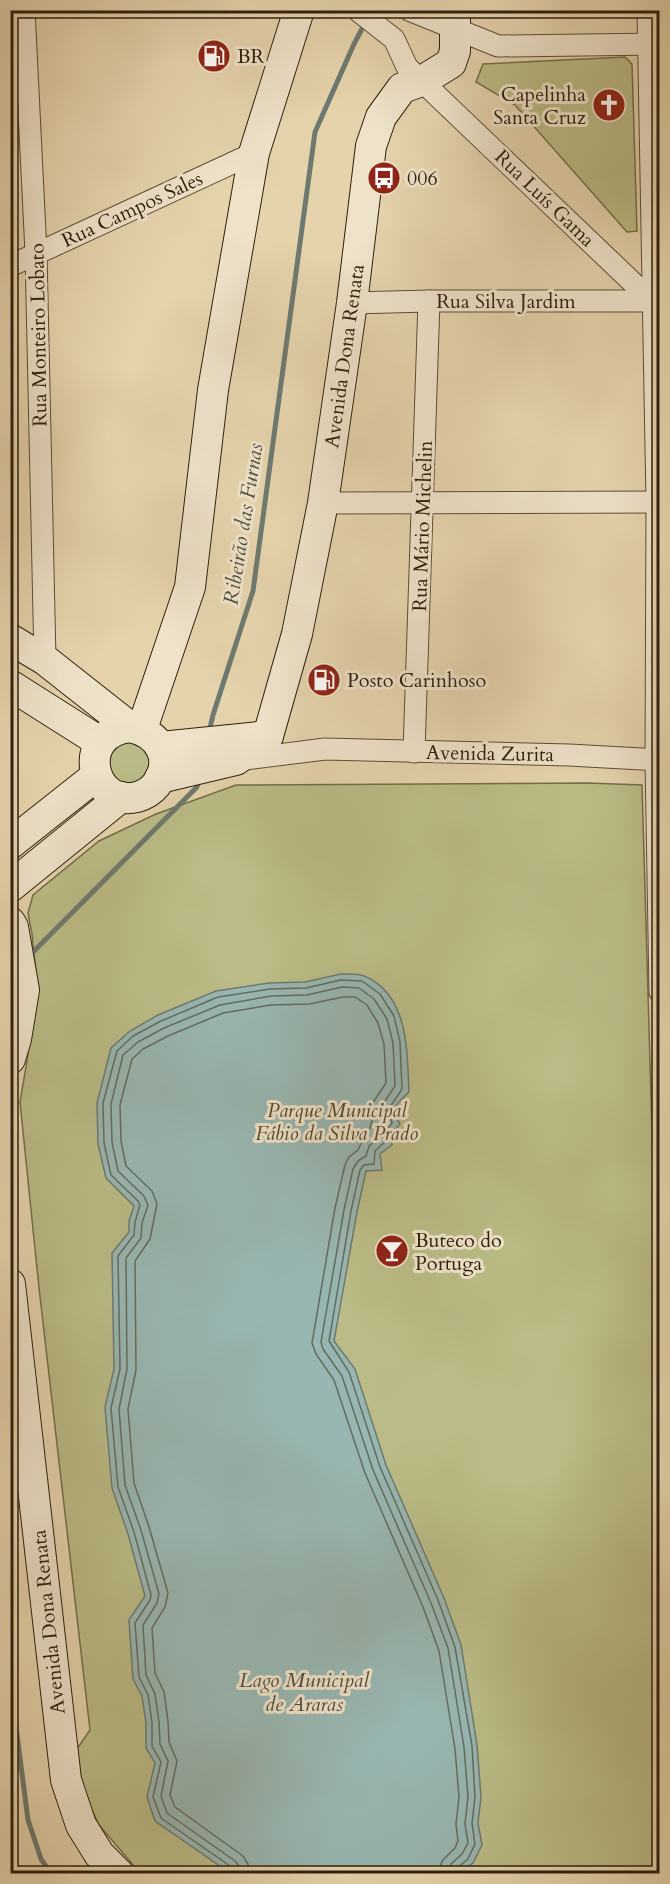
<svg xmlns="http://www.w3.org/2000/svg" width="670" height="1884" font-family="Cardo,serif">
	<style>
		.green { fill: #babb86; stroke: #746e4a; stroke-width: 1.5 }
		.water { fill: #98b6b1; stroke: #6e7a70; stroke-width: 1.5 }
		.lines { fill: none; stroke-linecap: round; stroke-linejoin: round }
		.shore { stroke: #636c60; stroke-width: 1.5 }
		.stream { stroke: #6e7a70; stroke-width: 5 }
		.street-casing { stroke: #5c4e36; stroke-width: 23 }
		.secondary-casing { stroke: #2e210e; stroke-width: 32 }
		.street { stroke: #eee2c9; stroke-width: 21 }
		.secondary { stroke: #eee2c9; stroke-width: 30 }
		.labels { text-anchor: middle; stroke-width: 6; stroke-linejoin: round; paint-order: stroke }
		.poi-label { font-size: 20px; fill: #2e210e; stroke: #eee2c9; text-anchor: start }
		.street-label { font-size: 20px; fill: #2e210e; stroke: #eee2c9 }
		.park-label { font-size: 20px; font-style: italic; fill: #51482c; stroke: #eee2c9 }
		.water-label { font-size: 21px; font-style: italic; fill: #4e4e3f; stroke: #eee2c9 }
	</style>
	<rect width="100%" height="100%" fill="#e5d3ac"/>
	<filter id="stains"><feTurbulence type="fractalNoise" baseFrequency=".00333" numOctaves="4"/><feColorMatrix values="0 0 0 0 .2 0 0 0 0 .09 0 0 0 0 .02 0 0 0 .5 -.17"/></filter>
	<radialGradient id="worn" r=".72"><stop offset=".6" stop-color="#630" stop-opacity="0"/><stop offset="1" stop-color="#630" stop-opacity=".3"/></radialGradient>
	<g class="green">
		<polygon points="625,57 632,64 637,231 627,232 515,105 476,82 483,64"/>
		<circle cx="129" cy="763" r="21"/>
		<polygon points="588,783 642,785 659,1375 657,1787 660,1791 659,1873 141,1874 99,1825 82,1789 77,1749 90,1730 39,1288 20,1102 27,1061 37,983 32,934 28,913 33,895 99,841 156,814 236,785"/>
	</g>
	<path class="water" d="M 341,974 C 348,974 358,973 364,976 C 409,994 407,1052 409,1092 L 398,1103 L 393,1112 L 400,1124 L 391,1134 L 392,1145 L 380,1154 L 382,1170 L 366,1171 L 357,1212 L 334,1341 L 355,1369 L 386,1465 L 444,1598 L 461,1645 L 477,1745 L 481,1797 L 478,1823 L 482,1845 L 473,1863 L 458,1873 L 230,1873 L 155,1821 L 147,1797 L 155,1763 L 146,1748 L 146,1723 L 142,1696 L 133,1679 L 129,1620 L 145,1596 L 128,1534 L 112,1488 L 105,1407 L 114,1369 L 112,1253 L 129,1232 L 129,1221 L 134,1206 L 106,1178 L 98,1144 L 97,1103 L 111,1048 L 130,1031 L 158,1015 L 216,991 L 269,983 L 305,982 Z"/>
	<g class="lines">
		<g class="shore">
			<polyline points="233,1874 230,1866 161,1818 153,1797 161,1762 152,1746 152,1722 148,1695 139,1677 135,1623 150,1600 151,1595 134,1532 118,1487 111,1408 120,1369 118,1256 134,1235 135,1222 140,1205 138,1201 111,1175 104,1143 103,1103 117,1051 133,1036 161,1021 218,997 270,989 306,988 341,980 362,981 380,994 394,1016 400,1042 402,1089 388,1110 392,1123 385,1132 385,1142 375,1151 374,1164 364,1165 360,1170 351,1211 329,1341 349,1372 380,1467 438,1600 455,1647 472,1746 475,1797 472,1823 475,1844 468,1859 457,1868 456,1874"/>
			<polyline points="240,1874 240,1867 235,1861 167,1813 161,1796 168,1761 160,1744 159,1722 155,1694 146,1675 143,1625 157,1603 159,1594 141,1530 125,1485 119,1409 127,1369 126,1258 141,1238 142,1223 148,1205 144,1196 118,1171 112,1142 111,1104 123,1055 138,1042 164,1028 220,1005 271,996 307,995 342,987 359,988 374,999 387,1019 393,1043 395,1086 381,1107 380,1113 383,1122 378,1129 377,1139 369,1146 366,1156 358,1161 353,1169 344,1210 321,1342 323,1349 342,1376 373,1470 431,1603 448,1648 464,1747 468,1797 465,1824 468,1843 462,1854 451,1864 448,1874"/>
			<polyline points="249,1874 248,1864 243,1856 175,1807 170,1795 177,1761 169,1742 168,1721 164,1692 155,1673 152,1628 165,1607 168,1593 149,1527 134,1483 128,1409 136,1370 135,1261 150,1239 157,1204 152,1191 126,1166 121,1141 120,1105 132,1059 143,1049 168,1036 223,1013 271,1005 309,1004 343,997 355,997 367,1005 378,1023 384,1044 386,1083 372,1104 372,1121 368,1134 362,1141 358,1150 349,1157 345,1165 335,1208 312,1343 316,1354 334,1380 365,1473 423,1607 439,1651 455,1749 459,1797 456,1824 458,1841 455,1848 442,1861 439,1874"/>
		</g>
		<g class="stream">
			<polyline points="209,732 213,715 253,591 315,132 354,44 365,23"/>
			<polyline points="27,958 197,787 199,779"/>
			<polyline points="10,1680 28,1820 41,1859 51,1874"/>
		</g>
		<defs>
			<g id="street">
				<polyline points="24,10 36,253 45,660"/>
				<polyline points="357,10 394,39 407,67 652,301"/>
				<polyline points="409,10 498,46 660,44"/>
				<polyline points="648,10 657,502 656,760 660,992"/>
				<polyline points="10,266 254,153"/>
				<polyline points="352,303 429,301 658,301"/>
				<polyline points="323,503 660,502"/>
				<polyline points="414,752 429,301"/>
				<polyline points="238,760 325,749 569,755 660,760"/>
			</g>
			<g id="secondary">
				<path d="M 10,639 L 45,660 L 130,727 C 159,733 175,759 156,785 C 151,791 144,795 137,797 C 91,808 74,733 130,727"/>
				<polyline points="10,685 100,742"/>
				<polyline points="142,729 190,587 213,390 254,153 299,10"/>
				<polyline points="161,747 268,736"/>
				<polyline points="160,778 236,760 268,736 297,634 323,503 352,303 371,146 381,117 402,88 422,81 451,63 455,51 455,10"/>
				<polyline points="10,844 96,776"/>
				<polyline points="10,887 121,797"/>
				<polyline points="10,922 13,927 24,990 16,1039 10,1059"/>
				<polyline points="10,1284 66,1780 81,1825 99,1854 119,1874"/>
			</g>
		</defs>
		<use href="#street" class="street-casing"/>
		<use href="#secondary" class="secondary-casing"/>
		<use href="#street" class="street"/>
		<use href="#secondary" class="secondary"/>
	</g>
	<defs>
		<symbol id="fuel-disc" viewBox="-11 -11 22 22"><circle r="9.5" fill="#8f2418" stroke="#eee2c9"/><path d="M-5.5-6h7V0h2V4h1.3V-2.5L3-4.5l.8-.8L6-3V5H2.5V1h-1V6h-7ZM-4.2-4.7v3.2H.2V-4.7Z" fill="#fff"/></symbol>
		<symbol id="church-disc" viewBox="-11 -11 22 22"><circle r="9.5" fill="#8f2418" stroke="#eee2c9"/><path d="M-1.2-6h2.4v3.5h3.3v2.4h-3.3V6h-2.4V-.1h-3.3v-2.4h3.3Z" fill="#fff"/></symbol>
		<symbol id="bus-disc" viewBox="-11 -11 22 22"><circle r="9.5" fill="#8f2418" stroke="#eee2c9"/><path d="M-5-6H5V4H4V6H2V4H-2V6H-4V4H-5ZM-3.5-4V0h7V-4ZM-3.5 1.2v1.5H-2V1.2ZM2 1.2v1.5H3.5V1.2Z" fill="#fff"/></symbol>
		<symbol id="bar-disc" viewBox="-11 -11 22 22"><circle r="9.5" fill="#8f2418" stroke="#eee2c9"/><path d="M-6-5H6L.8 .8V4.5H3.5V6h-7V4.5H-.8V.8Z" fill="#fff"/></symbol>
	</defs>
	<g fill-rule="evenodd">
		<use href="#fuel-disc" x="195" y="37" width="38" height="38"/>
		<use href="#church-disc" x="590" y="86" width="38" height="38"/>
		<use href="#bus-disc" x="365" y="159" width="38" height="38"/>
		<use href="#fuel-disc" x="305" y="661" width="38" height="38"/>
		<use href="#bar-disc" x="373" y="1232" width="38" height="38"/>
	</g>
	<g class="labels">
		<g class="poi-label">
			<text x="237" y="63">BR</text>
			<text x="586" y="101" text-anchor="end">Capelinha<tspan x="586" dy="23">Santa Cruz</tspan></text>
			<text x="407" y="185">006</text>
			<text x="347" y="687">Posto Carinhoso</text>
			<text x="415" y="1247">Buteco do<tspan x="415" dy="23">Portuga</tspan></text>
		</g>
		<g class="street-label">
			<text transform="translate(545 198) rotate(44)" y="7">Rua Luís Gama</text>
			<text transform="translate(132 209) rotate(-25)" y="7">Rua Campos Sales</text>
			<text x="506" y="308">Rua Silva Jardim</text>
			<text transform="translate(38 335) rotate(-91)" y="7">Rua Monteiro Lobato</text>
			<text transform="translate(344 356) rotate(-82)" y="7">Avenida Dona Renata</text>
			<text transform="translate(422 526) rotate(-88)" y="7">Rua Mário Michelin</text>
			<text transform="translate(490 753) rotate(1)" y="7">Avenida Zurita</text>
			<text transform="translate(48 1622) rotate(-96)" y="7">Avenida Dona Renata</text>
		</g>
		<g class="park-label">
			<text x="337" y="1117">Parque Municipal<tspan x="337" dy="23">Fábio da Silva Prado</tspan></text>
		</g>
		<g class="water-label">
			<text transform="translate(243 524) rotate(-81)" y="7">Ribeirão das Furnas</text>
			<text x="304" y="1687">Lago Municipal<tspan x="304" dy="24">de Araras</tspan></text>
		</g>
	</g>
	<rect width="670" height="1884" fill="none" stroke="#e5d3ac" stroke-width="36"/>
	<rect x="12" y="12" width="646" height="1860" fill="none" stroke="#2e210e" stroke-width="3"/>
	<rect x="18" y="18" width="634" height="1848" fill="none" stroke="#2e210e" stroke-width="1.5"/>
	<rect width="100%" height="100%" filter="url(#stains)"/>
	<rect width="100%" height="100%" fill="url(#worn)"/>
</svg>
